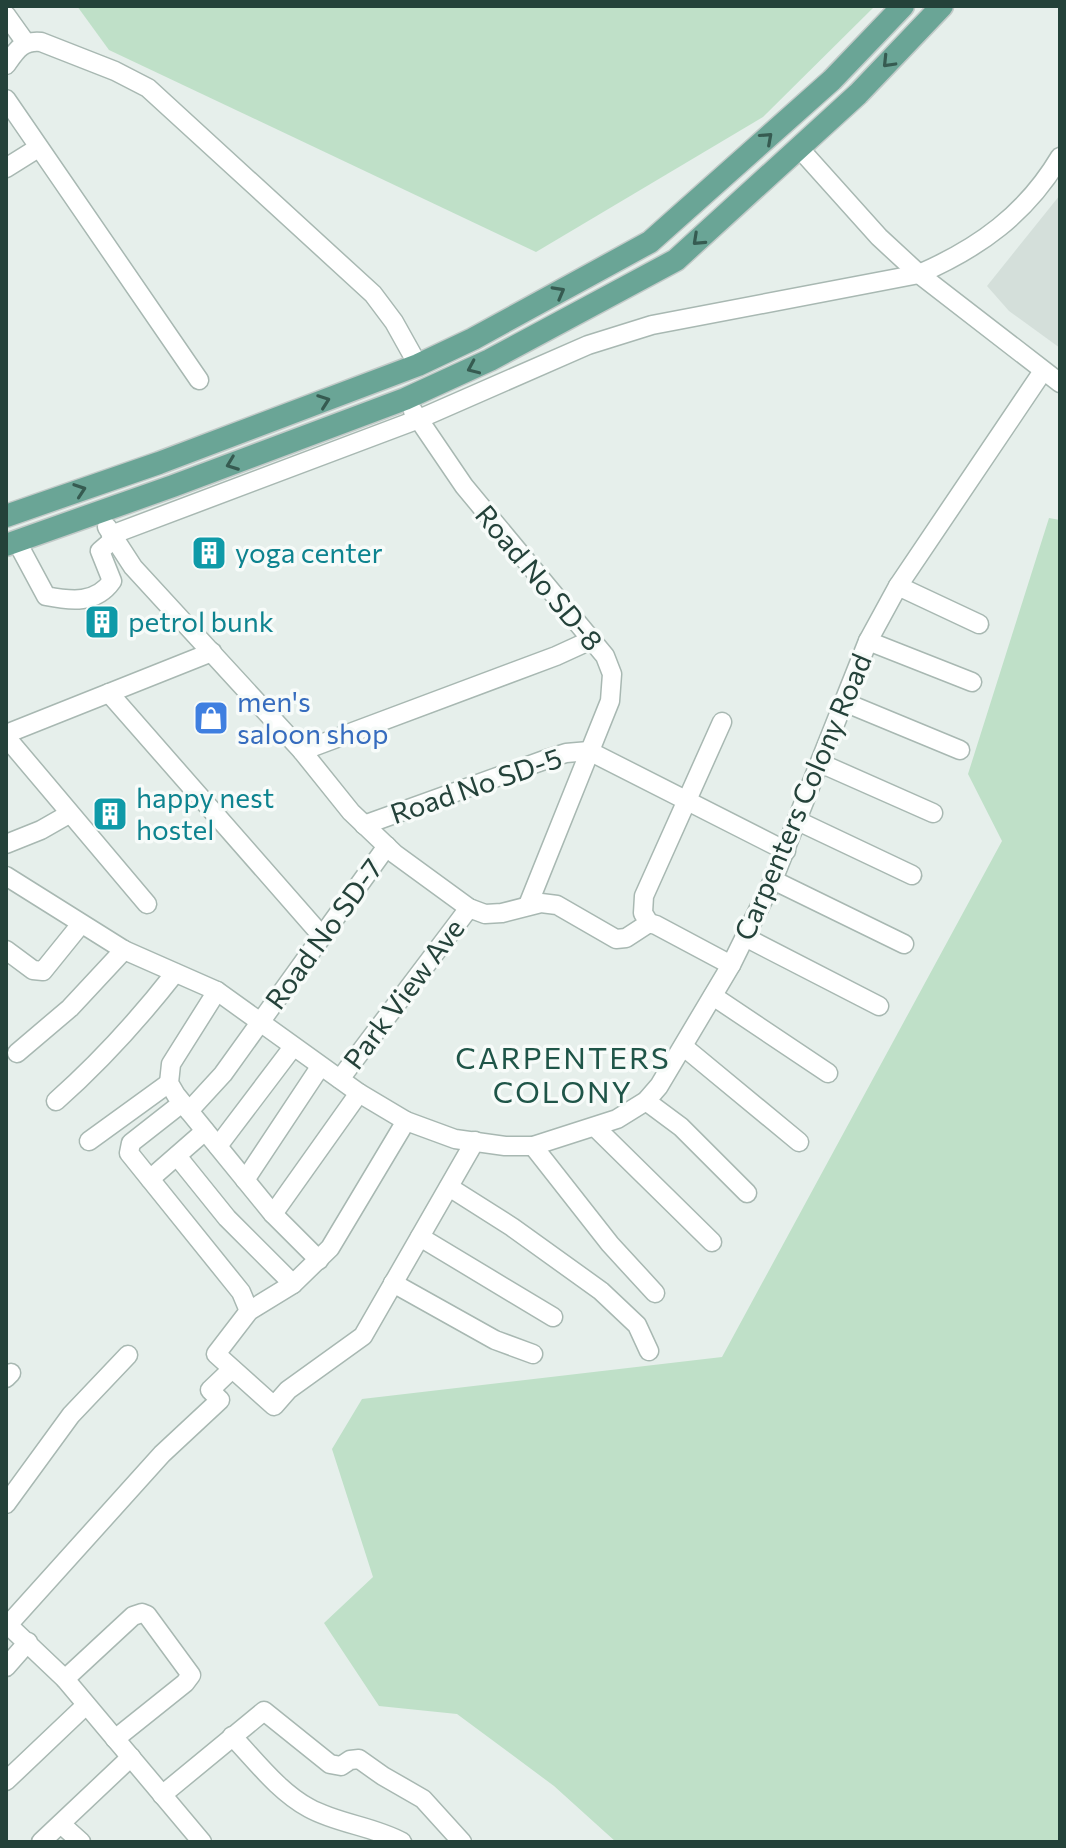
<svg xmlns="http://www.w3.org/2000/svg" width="1066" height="1848" font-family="Commissioner,sans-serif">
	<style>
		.built { fill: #d4dfda }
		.green { fill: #bfe0c8 }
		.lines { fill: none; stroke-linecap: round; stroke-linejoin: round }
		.minor-casing { stroke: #a8b8b2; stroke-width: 21 }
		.major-casing { stroke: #c2cac8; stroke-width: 25 }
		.minor { stroke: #fff; stroke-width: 18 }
		.major { stroke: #6aa596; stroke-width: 22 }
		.oneway { stroke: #365b51 }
		.labels { text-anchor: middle; stroke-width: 7; stroke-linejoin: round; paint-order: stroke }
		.culture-label { font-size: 28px; fill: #0d838f; stroke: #f7fbf9; text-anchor: start }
		.street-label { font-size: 28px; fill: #24423a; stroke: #f7fbf9 }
		.shop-label { font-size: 28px; fill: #366cbe; stroke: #f7fbf9; text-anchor: start }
		.neighbourhood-label { font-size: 30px; letter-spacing: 2px; fill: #1f5548; stroke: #f7fbf9 }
	</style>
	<rect width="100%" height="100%" fill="#e6efeb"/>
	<polygon class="built" points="1060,195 1060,348 1009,311 987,286"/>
	<g class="green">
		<polygon points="77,6 875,6 763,117 536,252 109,50"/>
		<polygon points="1049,518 1060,520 1060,1842 616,1842 554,1786 457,1714 379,1706 324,1623 373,1577 332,1449 362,1399 722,1357 1002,841 968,774"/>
	</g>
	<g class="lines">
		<defs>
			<g id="minor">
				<polyline points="6,15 26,43"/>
				<path d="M 6,65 C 16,51 22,40 41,42 L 115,71 L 148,88 L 373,294 L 394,322 L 418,365"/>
				<polyline points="6,99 199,380"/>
				<polyline points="800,149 879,237 919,274 1060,383"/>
				<polyline points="6,168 38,148"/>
				<polyline points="413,411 464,486 605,656 612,674 610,701 528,905"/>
				<polyline points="107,527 133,567 302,751 351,812 395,854 469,908 485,914 502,913 541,903 557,905 616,939 626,938 649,923 656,925 731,965"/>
				<path d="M 111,535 L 419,419 L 588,345 L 652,325 L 919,274 C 979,248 1026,214 1060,157"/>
				<path d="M 17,542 L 46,596 C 71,601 96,604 112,581 L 100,551 L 114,539"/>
				<polyline points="898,586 979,624"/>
				<polyline points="868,641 972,682"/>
				<polyline points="109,693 322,936"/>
				<polyline points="844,702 960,750"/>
				<polyline points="6,734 212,652"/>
				<polyline points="6,737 147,904"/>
				<polyline points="302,751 556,656 591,640"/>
				<polyline points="820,763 933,813"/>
				<polyline points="798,821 912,875"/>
				<polyline points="364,825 550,758 566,753 589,751 786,851"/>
				<polyline points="6,844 41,830 69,814"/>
				<polyline points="6,876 124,950 217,991 359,1093 406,1121 455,1139 505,1146 533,1146 617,1119 646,1101 659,1086 731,965 773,880 868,641 898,586 1043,371"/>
				<polyline points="773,880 904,944"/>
				<polyline points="649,923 643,913 644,896 722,722"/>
				<polyline points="745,937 879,1006"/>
				<polyline points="6,950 33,970 43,971 81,924"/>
				<polyline points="217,991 171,1064 169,1083 176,1095 273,1214 319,1260"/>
				<polyline points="713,996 828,1073"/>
				<polyline points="684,1047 799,1142"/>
				<polyline points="17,1053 70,1008 124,950"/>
				<polyline points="340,1079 469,908"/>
				<path d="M 56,1101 C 100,1062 139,1019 175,973"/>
				<polyline points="646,1101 681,1127 747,1193"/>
				<polyline points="182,1103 131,1143 129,1153 241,1292 249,1311"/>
				<polyline points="189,1111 223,1074 387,846"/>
				<polyline points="406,1121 330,1248 293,1284 249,1311 216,1354 274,1406 288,1390 363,1336 475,1141"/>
				<polyline points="595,1127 712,1242"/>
				<polyline points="89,1141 169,1083"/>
				<polyline points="218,1146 293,1047"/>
				<polyline points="533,1146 610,1244 655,1293"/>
				<polyline points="177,1156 227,1218 293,1284"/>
				<polyline points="150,1179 205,1131"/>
				<polyline points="245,1180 320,1067"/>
				<polyline points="449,1187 512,1227 601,1291 637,1325 649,1351"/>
				<polyline points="273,1214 359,1093"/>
				<polyline points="420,1237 553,1317"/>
				<polyline points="393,1283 495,1340 533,1354"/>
				<polyline points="6,1378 11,1373"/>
				<polyline points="6,1504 71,1415 128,1355"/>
				<polyline points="6,1623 65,1679 202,1842"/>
				<polyline points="8,1625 162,1454 220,1400 210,1390 232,1369"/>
				<polyline points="6,1667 28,1642"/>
				<polyline points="65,1679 133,1616 142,1613 147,1615 191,1675 185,1683 115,1739"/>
				<path d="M 232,1736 C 255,1760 279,1792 309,1808 C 338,1824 373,1826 402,1842"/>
				<polyline points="6,1781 86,1705"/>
				<polyline points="162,1795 264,1711 330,1764 341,1766 350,1760 359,1759 383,1776 423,1799 462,1842"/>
				<polyline points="61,1824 81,1842"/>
				<polyline points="41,1842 131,1757"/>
			</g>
			<g id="major">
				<polyline points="6,516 159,463 418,365 473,339 650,242 832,80 903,6"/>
				<polyline points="6,545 173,486 405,399 490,360 676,260 858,94 942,6"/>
			</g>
		</defs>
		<use href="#minor" class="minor-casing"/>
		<use href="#major" class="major-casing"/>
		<use href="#minor" class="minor"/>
		<use href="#major" class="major"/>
	</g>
	<defs><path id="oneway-chevron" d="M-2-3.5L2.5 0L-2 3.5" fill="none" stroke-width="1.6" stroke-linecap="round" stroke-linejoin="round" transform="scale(2)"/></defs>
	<g class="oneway">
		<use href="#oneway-chevron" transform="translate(888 62) rotate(134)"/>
		<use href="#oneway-chevron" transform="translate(767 138) rotate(-42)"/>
		<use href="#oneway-chevron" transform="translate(698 240) rotate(137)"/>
		<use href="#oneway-chevron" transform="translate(559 292) rotate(-29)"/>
		<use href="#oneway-chevron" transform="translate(473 368) rotate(156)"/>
		<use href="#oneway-chevron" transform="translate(324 401) rotate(-20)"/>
		<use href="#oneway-chevron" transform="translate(232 464) rotate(159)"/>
		<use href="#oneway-chevron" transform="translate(80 490) rotate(-19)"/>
	</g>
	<defs>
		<symbol id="building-square" viewBox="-11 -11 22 22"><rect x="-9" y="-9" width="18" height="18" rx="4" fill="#0f9aa8" stroke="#f7fbf9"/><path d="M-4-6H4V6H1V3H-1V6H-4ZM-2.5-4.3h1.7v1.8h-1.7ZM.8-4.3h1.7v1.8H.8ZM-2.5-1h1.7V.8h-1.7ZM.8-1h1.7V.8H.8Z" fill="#fff"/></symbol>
		<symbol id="shop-square" viewBox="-11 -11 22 22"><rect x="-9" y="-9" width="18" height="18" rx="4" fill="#3f7fe0" stroke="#f7fbf9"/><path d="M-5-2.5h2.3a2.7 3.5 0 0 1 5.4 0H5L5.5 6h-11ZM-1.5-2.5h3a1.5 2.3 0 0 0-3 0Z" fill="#fff"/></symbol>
	</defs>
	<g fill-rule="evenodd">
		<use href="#building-square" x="189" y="533" width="40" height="40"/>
		<use href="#building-square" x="82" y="602" width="40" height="40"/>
		<use href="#shop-square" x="191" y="698" width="40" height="40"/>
		<use href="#building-square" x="90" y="794" width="40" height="40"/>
	</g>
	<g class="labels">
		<g class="culture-label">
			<text x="235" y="563">yoga center</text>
			<text x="128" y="632">petrol bunk</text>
			<text x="136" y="808">happy nest<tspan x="136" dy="32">hostel</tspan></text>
		</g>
		<g class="street-label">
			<text transform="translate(539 578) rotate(50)" y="10">Road No SD-8</text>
			<text transform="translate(476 786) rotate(-19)" y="10">Road No SD-5</text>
			<text transform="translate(803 797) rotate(-67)" y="10">Carpenters Colony Road</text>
			<text transform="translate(324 934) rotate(-54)" y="10">Road No SD-7</text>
			<text transform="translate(404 994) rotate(-53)" y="10">Park View Ave</text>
		</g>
		<g class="shop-label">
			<text x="237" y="712">men's<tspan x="237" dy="32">saloon shop</tspan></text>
		</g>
		<g class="neighbourhood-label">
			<text x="563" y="1069">CARPENTERS<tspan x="563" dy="34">COLONY</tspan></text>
		</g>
	</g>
	<rect width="1066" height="1848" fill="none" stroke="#24423a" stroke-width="16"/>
</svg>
